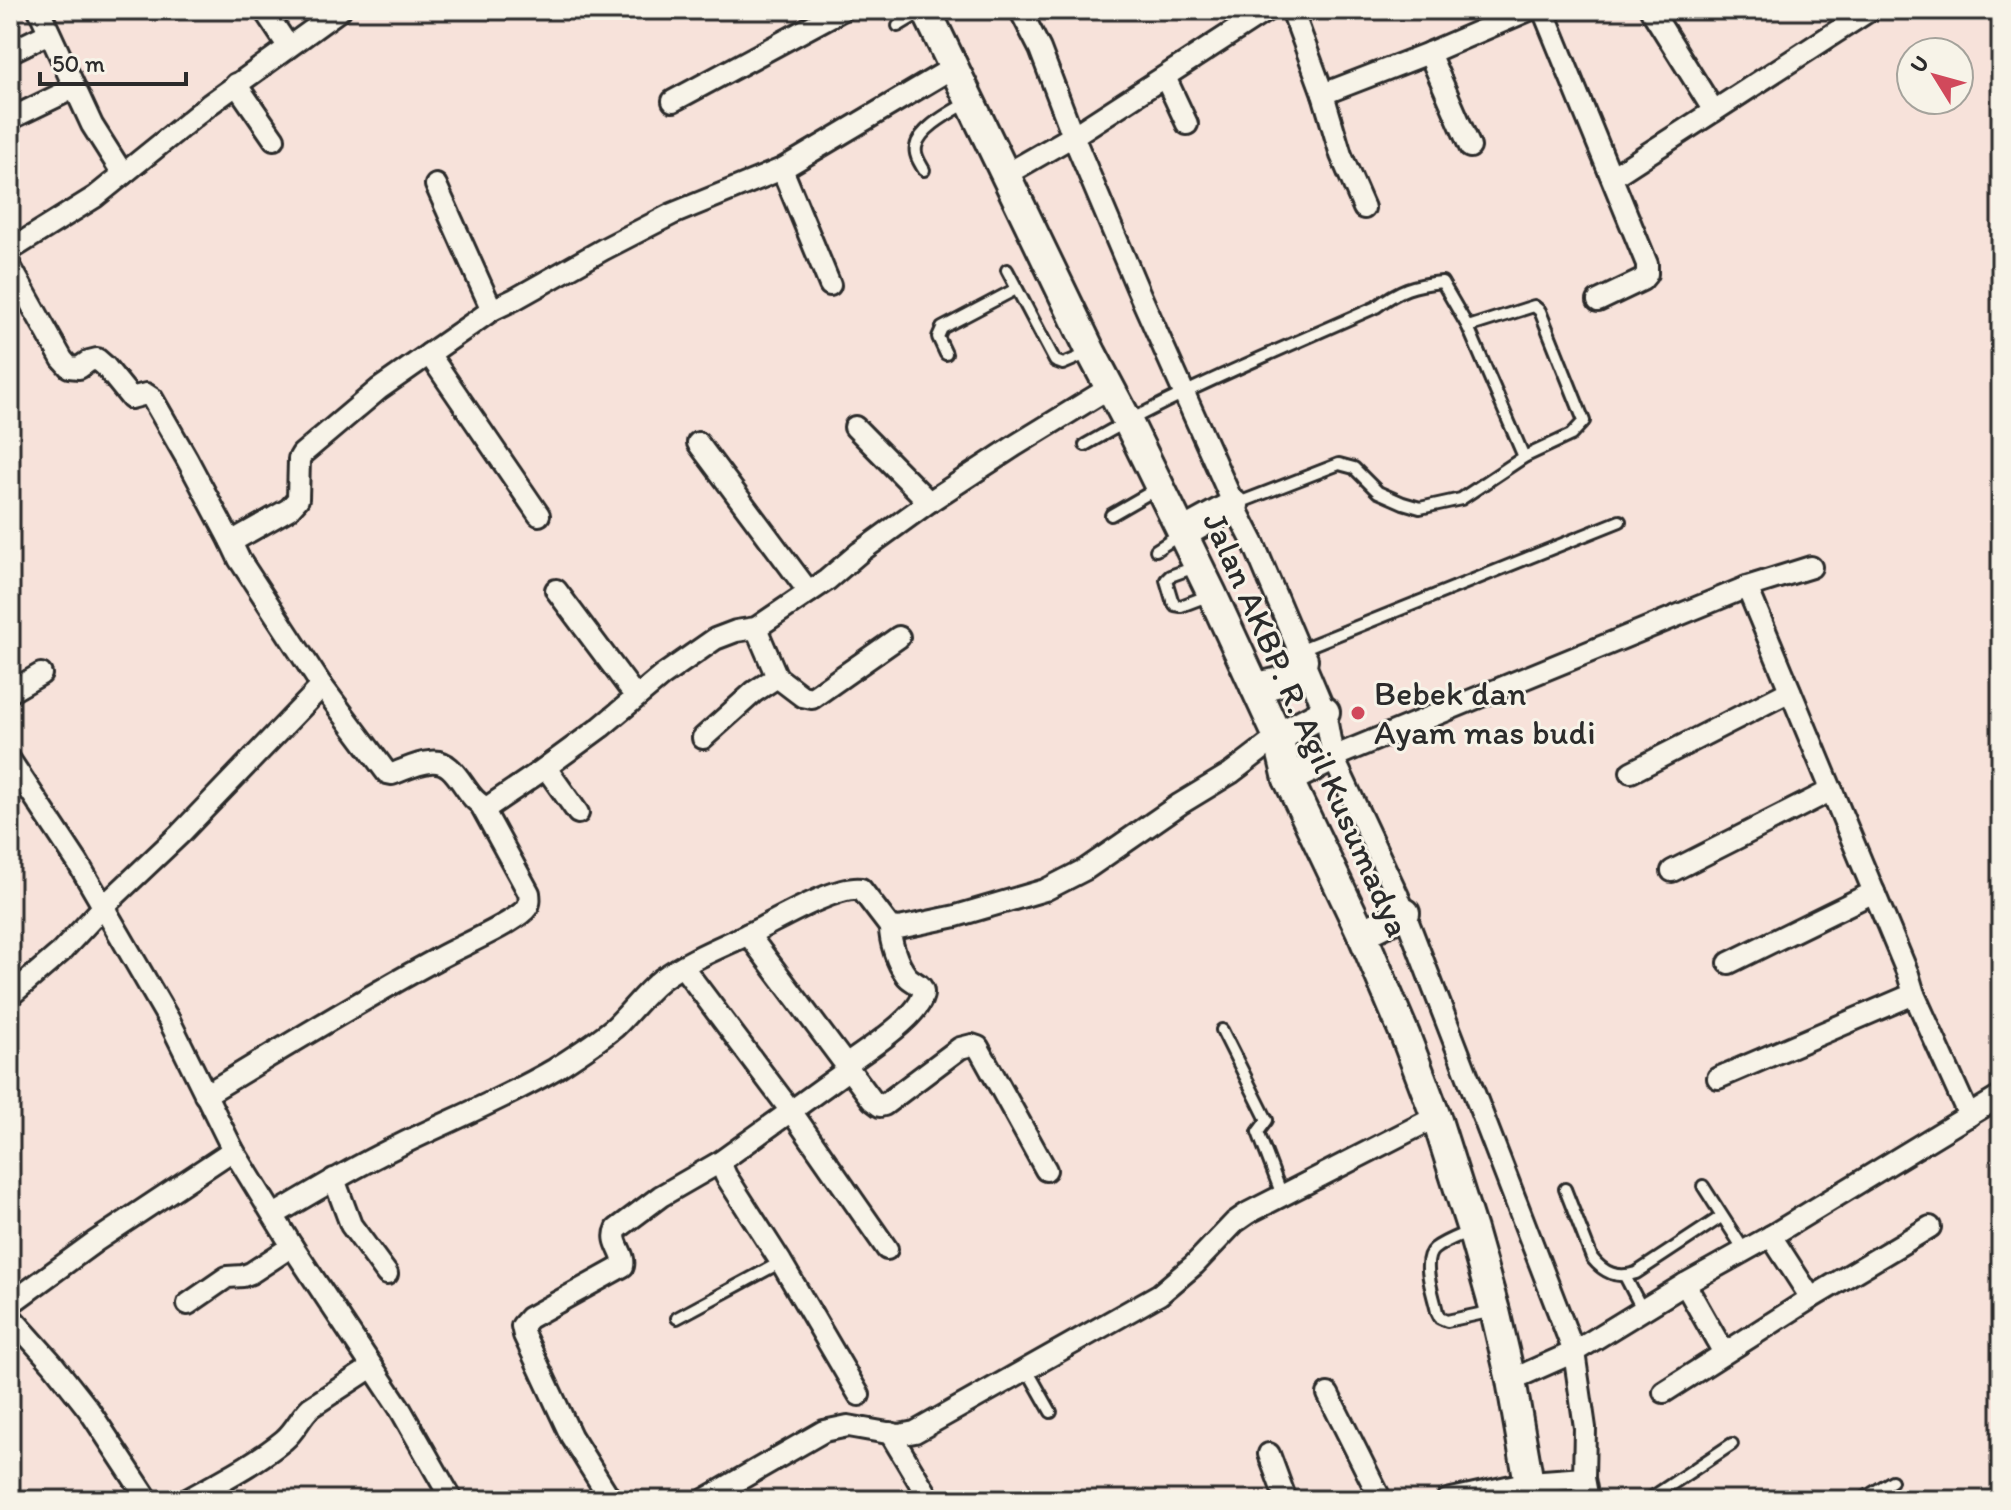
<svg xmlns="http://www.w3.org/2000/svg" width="2011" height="1510" font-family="Itim,sans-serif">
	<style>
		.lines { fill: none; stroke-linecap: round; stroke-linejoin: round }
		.lane-casing { stroke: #2b2b2b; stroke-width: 16 }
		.street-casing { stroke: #2b2b2b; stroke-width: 26 }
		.secondary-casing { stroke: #2b2b2b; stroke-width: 34 }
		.lane { stroke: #f7f3e8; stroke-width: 10 }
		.street { stroke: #f7f3e8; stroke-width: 20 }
		.secondary { stroke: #f7f3e8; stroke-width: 28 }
		.poi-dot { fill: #d1495b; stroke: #f7f3e8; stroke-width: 3 }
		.labels { text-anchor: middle; stroke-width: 6; stroke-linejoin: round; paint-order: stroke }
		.poi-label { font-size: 34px; fill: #2b2b2b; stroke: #f7f3e8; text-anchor: start }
		.street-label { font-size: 34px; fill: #2b2b2b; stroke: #f7f3e8 }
	</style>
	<rect width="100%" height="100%" fill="#f7e2da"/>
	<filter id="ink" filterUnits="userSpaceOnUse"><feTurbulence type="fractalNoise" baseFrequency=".0125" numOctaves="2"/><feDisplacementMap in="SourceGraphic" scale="16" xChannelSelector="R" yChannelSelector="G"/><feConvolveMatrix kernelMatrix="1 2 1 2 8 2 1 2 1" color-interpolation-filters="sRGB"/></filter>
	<g filter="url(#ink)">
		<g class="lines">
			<defs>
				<g id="lane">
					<polyline points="898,26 923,11"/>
					<path d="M 924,170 C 920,163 914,155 916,147 C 919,128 953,111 968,102"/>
					<polyline points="1007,270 1055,361 1063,364 1089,353"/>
					<polyline points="946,354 938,337 942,328 1016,289"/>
					<path d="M 1085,445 C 1178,391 1278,351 1376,307 C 1400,289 1413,285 1442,282 L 1468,327 L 1524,457"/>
					<polyline points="1236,504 1339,464 1354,468 1378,492 1403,503 1420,508 1461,499 1524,457 1571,435 1584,421 1540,311 1534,306 1468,327"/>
					<polyline points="1111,515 1158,488"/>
					<polyline points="1156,550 1181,534"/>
					<polyline points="1195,567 1170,576 1166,580 1172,600 1175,605 1181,606 1210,595"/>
					<polyline points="1299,650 1620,521"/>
					<polyline points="1222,1030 1267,1120 1258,1132 1282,1195"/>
					<polyline points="1703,1186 1744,1250"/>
					<path d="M 1565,1189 L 1592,1258 C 1604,1273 1617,1279 1636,1273 L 1721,1217"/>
					<path d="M 1470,1231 C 1459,1236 1444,1241 1434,1249 C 1420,1261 1434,1296 1437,1312 L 1440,1318 L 1447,1321 L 1493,1311"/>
					<polyline points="1625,1276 1643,1311"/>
					<polyline points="677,1318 781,1262"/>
					<polyline points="1026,1368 1051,1412"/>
					<polyline points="1648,1500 1732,1444"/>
					<polyline points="1861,1500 1892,1481"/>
				</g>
				<g id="street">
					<polyline points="39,10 92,125 123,174"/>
					<polyline points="264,10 288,46"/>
					<polyline points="1020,10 1040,49 1073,136 1138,290 1234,505 1253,542 1325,712 1333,757 1398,896 1574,1352 1585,1428 1584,1478 1588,1500"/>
					<polyline points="1292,10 1323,94 1341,155 1364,208"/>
					<polyline points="1543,10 1647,264 1647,274 1642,280 1598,301"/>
					<polyline points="1651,10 1714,111"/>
					<polyline points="10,52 49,33"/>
					<polyline points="1429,53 1470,147"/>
					<polyline points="1165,77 1187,124"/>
					<polyline points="236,84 274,139"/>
					<polyline points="1323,94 1429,53 1529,10"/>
					<polyline points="673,101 842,10"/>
					<polyline points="10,119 74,88"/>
					<polyline points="782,169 830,285"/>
					<polyline points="1005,175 1073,136 1267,10"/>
					<polyline points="1612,177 1870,10"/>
					<polyline points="436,185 492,310"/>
					<polyline points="10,250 95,197 210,104 340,10"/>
					<polyline points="10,266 62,359 69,367 79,368 89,361 97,359 105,366 131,398 146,394 152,398 187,459 231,542"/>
					<polyline points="429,354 539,515"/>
					<polyline points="855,427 929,502"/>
					<polyline points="698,443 809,592"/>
					<polyline points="1747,587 1811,567"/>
					<polyline points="556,590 636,697"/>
					<polyline points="777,677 802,696 812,698 899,637"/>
					<polyline points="322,686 239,559 231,542 289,509 298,499 299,459 302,454 379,389 492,310 515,299 604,249 672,214 782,169 954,67"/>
					<polyline points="10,692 41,674"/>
					<polyline points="703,738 754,692 777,677 756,628"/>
					<polyline points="1333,757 1747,587 1908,974 1914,994 1718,1078"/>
					<polyline points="10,760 78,863 169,1020 233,1150 292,1246 399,1407 452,1500"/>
					<polyline points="546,768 578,813"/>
					<polyline points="1631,772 1790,691"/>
					<polyline points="1672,871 1832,790"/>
					<polyline points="748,934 872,1100 880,1106 884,1105 960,1048 972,1045 978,1047 1046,1170"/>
					<polyline points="1729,963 1874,892"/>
					<polyline points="683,967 791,1111 849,1069"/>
					<polyline points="1914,994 1969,1116"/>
					<path d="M 10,996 L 61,952 L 103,907 L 180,834 L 322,686 L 387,773 L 392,774 C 404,770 417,763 430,762 C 459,757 465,804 488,807 L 538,773 L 601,727 L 662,676 L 715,639 L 736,631 L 756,628 L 827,580 L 860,552 L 929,502 L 1016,445 L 1109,388"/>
					<path d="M 846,1065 C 861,1054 936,1007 921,987 C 917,982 910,981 906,975 C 897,963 890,942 890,927"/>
					<path d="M 205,1095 C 283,1048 359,1001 439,958 C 462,945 507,927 525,910 C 530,905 530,900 529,893 L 482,807"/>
					<polyline points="334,1179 351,1225 387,1274"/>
					<path d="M 274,1215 C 316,1190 358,1165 402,1144 C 453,1119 506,1098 555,1069 C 575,1056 597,1042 615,1027 C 631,1012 644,993 662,979 C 691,958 727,945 759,929 C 783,917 836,886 861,889 L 890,927 L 899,928 L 956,916 L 1045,890 L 1086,869 L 1180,804 L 1231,773 L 1278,737"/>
					<polyline points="1771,1236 1811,1298 1930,1227"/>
					<polyline points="1685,1284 1724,1353"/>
					<polyline points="10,1304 96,1241 233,1150"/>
					<polyline points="188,1304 227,1277 243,1276 251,1273 292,1246"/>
					<polyline points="10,1316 52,1363 89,1410 148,1500"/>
					<polyline points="1511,1380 1574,1352 1685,1284 1771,1236 2001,1096"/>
					<polyline points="1664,1392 1811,1298"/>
					<polyline points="1328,1394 1381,1500"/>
					<polyline points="859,1395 781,1262 726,1176 720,1162 791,1111 887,1249"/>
					<polyline points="890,1433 930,1500"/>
					<polyline points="1269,1454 1286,1500"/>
					<path d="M 187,1500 C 219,1482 255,1464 284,1440 C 296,1430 300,1417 311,1407 L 372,1367"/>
					<path d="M 611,1500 L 571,1436 L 524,1335 L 522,1326 L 529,1318 L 623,1266 C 626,1253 610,1243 617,1229 L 661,1196 L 720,1162"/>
					<polyline points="704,1500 824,1431 848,1426 899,1435 915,1432 1160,1294 1194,1265 1235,1222 1248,1213 1436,1117"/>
					<polyline points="1447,1500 1530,1482 1584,1478"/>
				</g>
				<g id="secondary">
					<polyline points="926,10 1091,352 1128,422 1212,594 1278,737 1288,779 1362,934 1405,1035 1436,1117 1472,1230 1495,1311 1511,1380 1532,1500"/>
					<polyline points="1183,533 1234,505"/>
					<path d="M 1255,687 C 1283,682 1285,683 1303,660"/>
					<polyline points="1278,737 1325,712"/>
					<polyline points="1288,779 1333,757"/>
					<polyline points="1362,934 1405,913"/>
				</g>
			</defs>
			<use href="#lane" class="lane-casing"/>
			<use href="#street" class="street-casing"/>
			<use href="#secondary" class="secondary-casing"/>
			<use href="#lane" class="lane"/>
			<use href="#street" class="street"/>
			<use href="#secondary" class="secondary"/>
		</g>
	</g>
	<circle class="poi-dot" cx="1358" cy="713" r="8"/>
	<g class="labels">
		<g class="poi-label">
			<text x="1374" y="705">Bebek dan<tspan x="1374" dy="39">Ayam mas budi</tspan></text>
		</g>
		<g class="street-label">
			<text transform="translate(1307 724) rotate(66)" y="12">Jalan AKBP. R. Agil Kusumadya</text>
		</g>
	</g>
	<rect width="2011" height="1510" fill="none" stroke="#f7f3e8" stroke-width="40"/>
	<rect x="20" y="20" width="1971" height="1470" fill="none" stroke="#2b2b2b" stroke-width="3" filter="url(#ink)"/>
	<g transform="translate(1935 76) rotate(307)"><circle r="38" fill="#f7f3e8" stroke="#a5a39c" stroke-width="2"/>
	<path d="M0-6L14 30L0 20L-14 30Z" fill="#d1495b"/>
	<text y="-12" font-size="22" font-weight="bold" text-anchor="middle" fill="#2b2b2b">U</text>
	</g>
	<path d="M40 72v12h146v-12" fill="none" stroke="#2b2b2b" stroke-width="4"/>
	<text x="52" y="72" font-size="24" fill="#2b2b2b" stroke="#f7f3e8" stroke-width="6" paint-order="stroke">50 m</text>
</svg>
